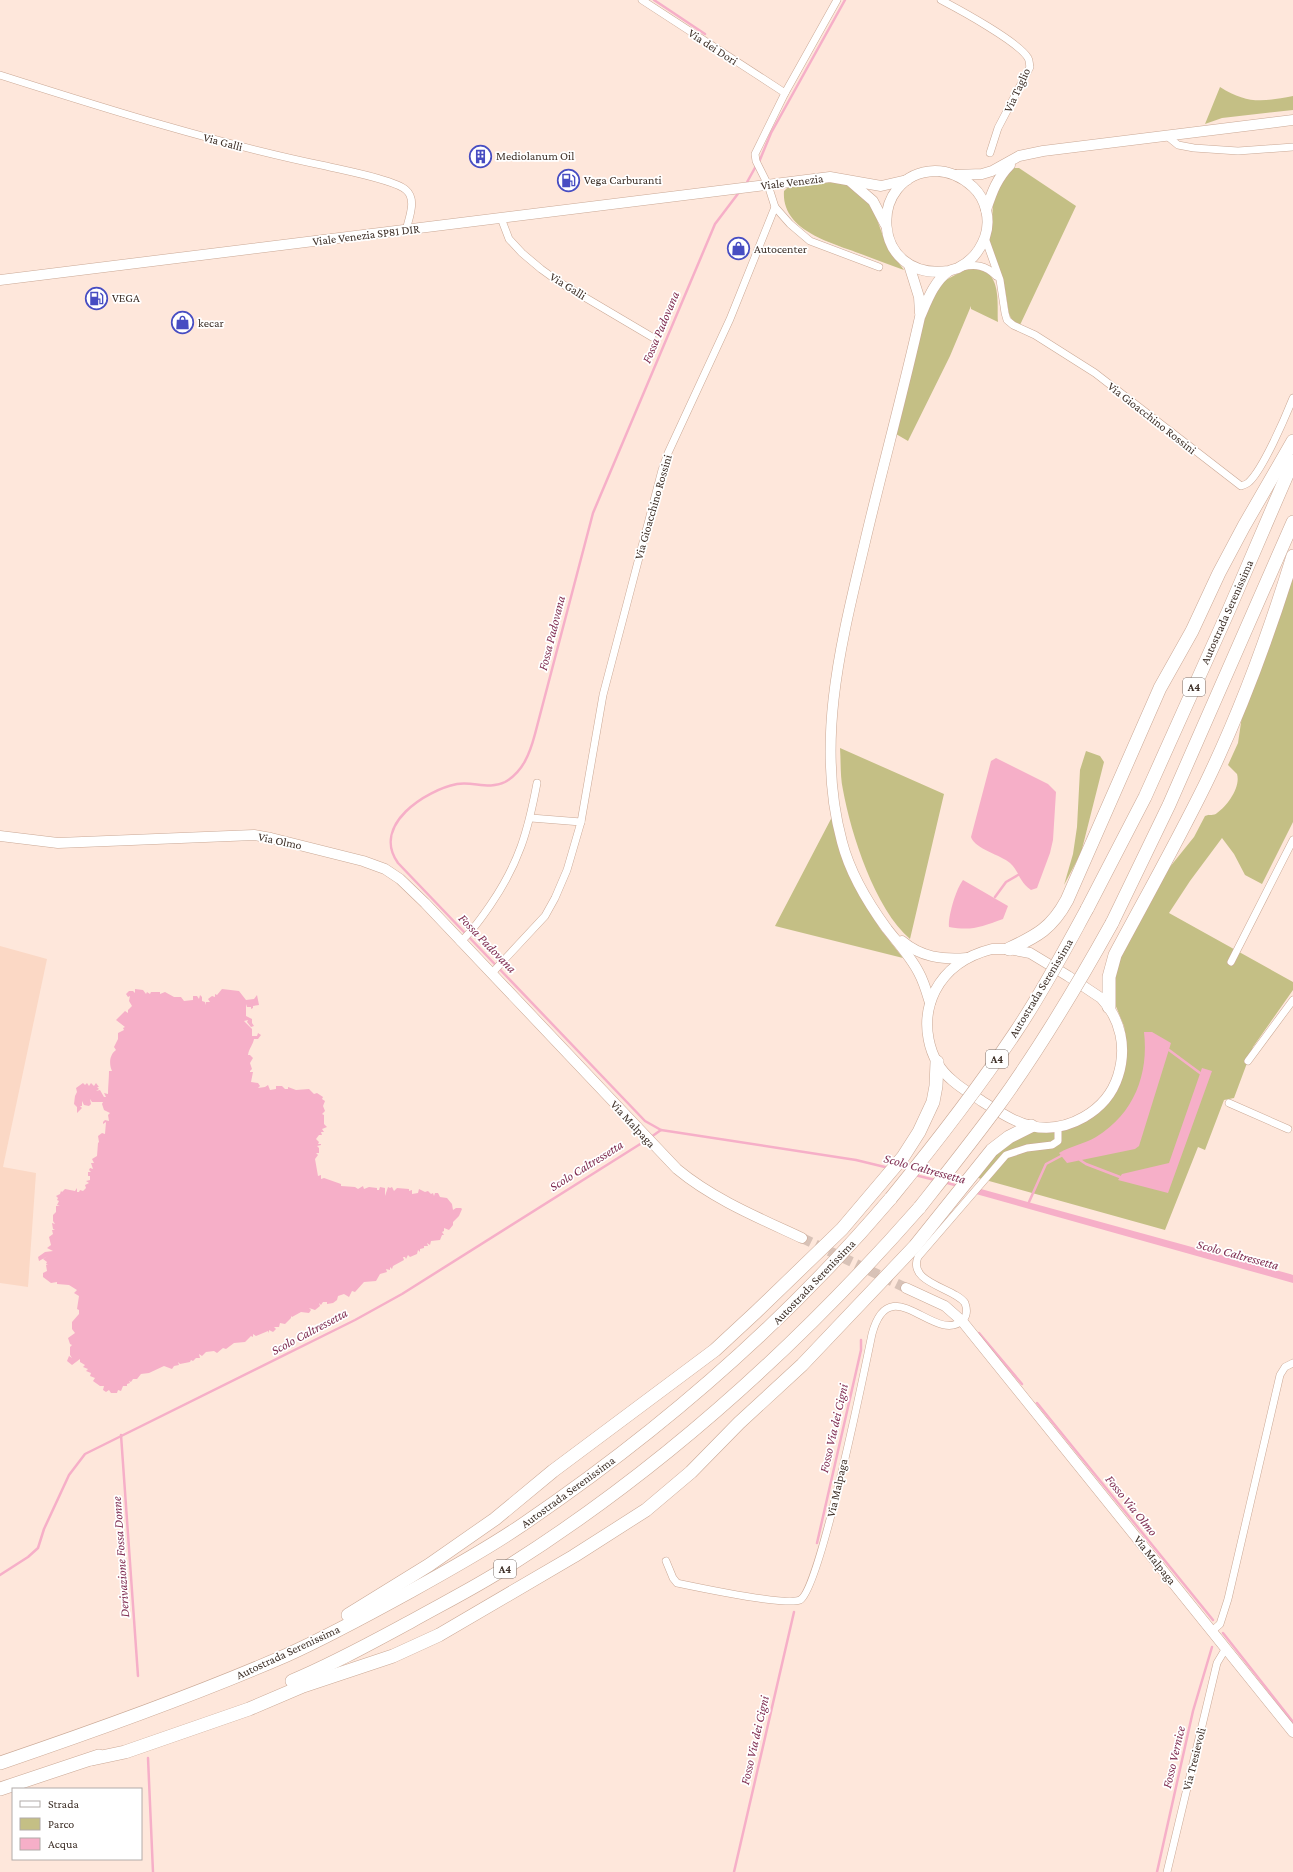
<svg xmlns="http://www.w3.org/2000/svg" width="1293" height="1872" font-family="'Crimson Pro',serif">
	<style>
		.built { fill: #fbd8c5 }
		.green { fill: #c4bf85 }
		.water { fill: #f6afc8 }
		.lines { fill: none; stroke-linecap: round; stroke-linejoin: round }
		.stream { stroke: #f6afc8; stroke-width: 2.5 }
		.secondary-tunnel { stroke: #d8c2b7; stroke-width: 10; stroke-dasharray: 10 5; stroke-linecap: butt }
		.street-casing { stroke: #caa895; stroke-width: 8 }
		.secondary-casing { stroke: #caa895; stroke-width: 11 }
		.highway-casing { stroke: #caa895; stroke-width: 14 }
		.street { stroke: #fff; stroke-width: 7 }
		.secondary { stroke: #fff; stroke-width: 10 }
		.highway { stroke: #fff; stroke-width: 13 }
		.highway-bridge-casing { stroke: #caa895; stroke-width: 14; stroke-linecap: butt }
		.highway-bridge { stroke: #fff; stroke-width: 13 }
		.labels { text-anchor: middle; stroke-width: 3.5; stroke-linejoin: round; paint-order: stroke }
		.shield { fill: #fff; stroke: #786e68; stroke-width: 1 }
		.shield-label { font-size: 11px; font-weight: bold; fill: #3e3028 }
		.street-label { font-size: 12px; fill: #3e3028; stroke: #fff }
		.poi-label { font-size: 12px; fill: #3e3028; stroke: #fff; text-anchor: start }
		.water-label { font-size: 13px; font-style: italic; fill: #7f2d51; stroke: #fff }
	</style>
	<rect width="100%" height="100%" fill="#fee7db"/>
	<polygon class="built" points="0,946 47,959 3,1167 36,1173 28,1287 0,1283"/>
	<g class="green">
		<path d="M 1220,87 C 1247,104 1262,102 1293,96 L 1293,110 L 1222,118 L 1205,124 Z"/>
		<polygon points="1012,168 1019,168 1076,206 1020,325 1012,320 1009,314 1004,283 988,239 992,219 994,192"/>
		<path d="M 839,181 L 859,190 L 867,197 L 875,214 L 887,247 L 904,270 C 889,265 875,259 861,254 C 832,243 781,231 784,191 L 791,184 Z"/>
		<path d="M 968,268 C 973,268 980,268 984,270 C 1001,280 997,305 998,322 L 971,309 L 971,306 L 950,356 L 908,441 L 896,434 L 923,320 L 930,299 L 944,281 Z"/>
		<path d="M 1293,562 L 1293,822 L 1262,884 L 1245,875 L 1234,854 L 1222,838 L 1190,881 L 1169,913 L 1293,982 L 1293,990 L 1253,1047 L 1234,1098 L 1224,1100 L 1205,1150 L 1198,1147 L 1165,1230 L 971,1176 L 993,1152 L 1030,1132 L 1065,1127 L 1089,1117 L 1124,1069 L 1127,1044 L 1124,1026 L 1115,1004 L 1111,974 L 1165,873 L 1194,837 L 1205,816 C 1209,814 1214,816 1217,813 C 1227,806 1241,787 1237,774 L 1228,765 L 1238,743 L 1242,716 Z"/>
		<path d="M 840,748 L 944,794 L 910,939 C 875,909 851,834 843,790 C 840,777 841,762 840,748 Z"/>
		<polygon points="1086,751 1100,756 1104,762 1081,853 1064,885 1073,854 1077,827 1080,770"/>
		<polygon points="832,817 868,909 881,930 903,958 775,926"/>
	</g>
	<g class="water">
		<path d="M 996,758 L 1048,784 L 1056,792 L 1053,840 L 1050,853 L 1037,888 L 1031,890 C 1018,881 1020,872 1010,863 C 1001,855 975,849 971,837 L 991,761 Z"/>
		<path d="M 963,880 L 1008,906 L 1003,919 C 981,927 972,931 949,927 C 948,916 956,889 963,880 Z"/>
		<path d="M 135,989 L 143,990 L 146,994 L 147,992 L 150,994 L 151,992 L 160,992 L 160,994 L 165,992 L 174,997 L 181,997 L 184,1001 L 193,1000 L 193,996 L 197,996 L 199,999 L 200,995 L 202,997 L 202,1001 L 205,1002 L 205,1005 L 206,1002 L 210,1002 L 208,999 L 212,996 L 215,997 L 215,994 L 217,995 L 222,989 L 239,991 L 246,1000 L 254,999 L 257,995 L 259,1005 L 253,1006 L 253,1008 L 251,1009 L 251,1007 L 247,1007 L 246,1004 L 246,1016 L 252,1019 L 252,1023 L 254,1026 L 251,1027 L 247,1022 L 248,1020 L 244,1021 L 252,1029 L 252,1036 L 257,1036 L 258,1033 L 261,1035 L 258,1039 L 254,1039 C 253,1045 249,1048 248,1055 L 250,1055 L 253,1058 L 250,1063 L 252,1069 L 250,1071 L 250,1072 L 253,1072 L 251,1082 L 258,1083 L 260,1086 L 258,1088 L 265,1087 L 268,1085 L 270,1090 L 276,1089 L 276,1086 L 282,1086 L 285,1089 L 288,1089 L 288,1087 L 296,1090 L 309,1089 L 314,1094 L 317,1093 L 323,1097 L 322,1099 L 325,1101 L 323,1106 L 325,1111 L 322,1114 L 324,1115 L 324,1124 L 327,1127 L 322,1129 L 324,1132 L 321,1132 L 322,1135 L 319,1135 L 316,1139 L 319,1142 L 318,1144 L 321,1144 L 321,1145 L 317,1146 L 319,1148 L 319,1153 L 316,1153 L 318,1155 L 315,1159 L 318,1176 L 321,1175 L 321,1179 L 324,1178 L 341,1184 L 341,1186 L 355,1187 L 358,1189 L 363,1186 L 364,1189 L 369,1187 L 377,1188 L 377,1190 L 379,1190 L 380,1187 L 385,1188 L 385,1196 L 388,1187 L 390,1188 L 392,1187 L 394,1191 L 397,1188 L 409,1189 L 409,1191 L 412,1190 L 412,1194 L 418,1193 L 419,1189 L 425,1192 L 428,1191 L 431,1194 L 433,1193 L 434,1196 L 435,1193 L 438,1193 L 440,1197 L 447,1198 L 452,1204 L 453,1210 L 456,1208 L 461,1208 L 462,1209 L 459,1216 L 453,1222 L 453,1225 L 449,1230 L 444,1228 L 444,1231 L 442,1232 L 444,1235 L 442,1235 L 440,1240 L 431,1241 L 430,1245 L 427,1243 L 428,1246 L 424,1246 L 424,1248 L 420,1249 L 420,1252 L 418,1250 L 417,1254 L 410,1257 L 408,1255 L 406,1259 L 405,1257 L 403,1257 L 404,1260 L 393,1266 L 392,1269 L 390,1267 L 390,1270 L 386,1269 L 387,1272 L 380,1274 L 376,1281 L 364,1282 L 355,1292 L 352,1291 L 349,1297 L 344,1294 L 338,1296 L 337,1300 L 333,1303 L 327,1304 L 327,1302 L 323,1302 L 321,1305 L 319,1303 L 320,1306 L 315,1310 L 309,1308 L 311,1310 L 309,1313 L 301,1312 L 292,1317 L 291,1316 L 291,1318 L 285,1324 L 280,1323 L 279,1327 L 274,1327 L 276,1329 L 273,1332 L 269,1330 L 269,1333 L 268,1331 L 256,1336 L 253,1334 L 253,1337 L 251,1336 L 245,1342 L 234,1343 L 226,1349 L 223,1348 L 217,1353 L 214,1351 L 206,1352 L 202,1356 L 199,1354 L 200,1358 L 196,1358 L 193,1361 L 191,1360 L 190,1362 L 180,1364 L 178,1362 L 179,1365 L 174,1366 L 172,1369 L 164,1366 L 149,1373 L 141,1374 L 137,1379 L 133,1379 L 131,1382 L 129,1381 L 130,1383 L 127,1384 L 127,1386 L 123,1386 L 121,1391 L 118,1390 L 117,1393 L 111,1393 L 109,1390 L 106,1392 L 103,1390 L 104,1386 L 100,1386 L 93,1381 L 95,1378 L 90,1376 L 91,1373 L 86,1371 L 88,1369 L 83,1367 L 85,1365 L 80,1362 L 80,1359 L 72,1365 L 67,1361 L 69,1356 L 72,1358 L 70,1355 L 70,1347 L 72,1345 L 70,1344 L 68,1338 L 75,1333 L 72,1329 L 72,1322 L 79,1314 L 79,1310 L 77,1309 L 79,1296 L 74,1293 L 77,1290 L 69,1285 L 57,1284 L 57,1282 L 51,1283 L 43,1277 L 43,1273 L 47,1271 L 46,1265 L 48,1264 L 46,1264 L 47,1262 L 43,1259 L 48,1256 L 39,1261 L 38,1257 L 45,1252 L 53,1251 L 47,1248 L 51,1245 L 49,1237 L 53,1234 L 52,1230 L 55,1230 L 53,1229 L 52,1223 L 55,1224 L 53,1221 L 53,1215 L 56,1212 L 56,1206 L 60,1206 L 57,1205 L 59,1201 L 57,1200 L 58,1198 L 56,1196 L 60,1194 L 61,1191 L 62,1192 L 65,1189 L 75,1191 L 77,1188 L 77,1192 L 79,1192 L 80,1190 L 83,1191 L 86,1188 L 85,1185 L 89,1183 L 86,1181 L 90,1180 L 90,1176 L 88,1176 L 88,1172 L 91,1172 L 89,1170 L 90,1168 L 93,1169 L 91,1163 L 94,1163 L 92,1159 L 97,1156 L 98,1143 L 99,1142 L 98,1136 L 102,1133 L 105,1134 L 106,1122 L 103,1124 L 103,1122 L 105,1120 L 109,1121 L 108,1115 L 110,1113 L 104,1110 L 102,1104 L 103,1102 L 92,1102 L 90,1099 L 91,1104 L 89,1106 L 84,1105 L 82,1101 L 82,1106 L 80,1106 L 82,1108 L 77,1113 L 77,1107 L 74,1104 L 75,1096 L 77,1092 L 76,1088 L 83,1083 L 85,1085 L 87,1083 L 89,1086 L 91,1083 L 94,1086 L 96,1083 L 99,1087 L 97,1087 L 99,1089 L 96,1091 L 100,1090 L 104,1097 L 106,1097 L 104,1093 L 108,1094 C 108,1086 109,1079 109,1071 L 112,1071 C 109,1065 109,1055 116,1050 L 114,1047 L 118,1039 L 118,1033 L 124,1030 L 123,1028 L 125,1027 L 116,1020 L 125,1011 L 128,1013 L 128,1010 L 132,1006 L 129,1001 L 130,996 L 128,997 L 126,994 L 129,991 L 133,991 L 135,993 Z"/>
		<path d="M 1144,1032 L 1152,1032 L 1171,1043 L 1139,1146 L 1135,1149 L 1067,1163 L 1059,1153 C 1071,1146 1084,1144 1096,1137 C 1134,1114 1149,1074 1144,1032 Z"/>
		<polygon points="1202,1068 1212,1071 1168,1193 1118,1180 1122,1174 1169,1163"/>
		<polygon points="981,1189 1290,1274 1293,1275 1293,1283 976,1194"/>
	</g>
	<g class="lines">
		<g class="stream">
			<polyline points="654,0 705,34"/>
			<polyline points="759,162 771,133 845,0"/>
			<polyline points="746,184 756,166"/>
			<polyline points="995,897 1006,882 1018,875"/>
			<polyline points="1169,1050 1200,1073"/>
			<path d="M 661,1130 L 645,1121 L 398,863 C 371,825 426,790 457,784 C 473,781 489,790 505,782 C 523,772 530,753 535,734 L 593,513 L 715,224 L 740,191"/>
			<polyline points="651,1137 661,1130 856,1160 889,1168"/>
			<polyline points="1080,1160 1086,1164 1120,1177"/>
			<polyline points="915,1175 935,1180"/>
			<polyline points="944,1182 958,1186"/>
			<polyline points="1029,1202 1046,1164 1061,1156"/>
			<polyline points="979,1333 1022,1384"/>
			<polyline points="1037,1403 1213,1620"/>
			<polyline points="121,1435 138,1676"/>
			<polyline points="817,1543 861,1350 861,1340"/>
			<polyline points="0,1575 28,1557 38,1548 44,1529 69,1475 85,1454 355,1320 402,1294 645,1141"/>
			<polyline points="1223,1633 1293,1722"/>
			<polyline points="148,1758 153,1872"/>
			<polyline points="734,1872 794,1612"/>
			<polyline points="1157,1872 1193,1711 1212,1647"/>
		</g>
		<polyline class="secondary-tunnel" points="802,1238 906,1288"/>
		<defs>
			<g id="street">
				<polyline points="642,0 785,93"/>
				<path d="M 941,0 C 960,10 1019,42 1028,58 C 1030,61 1029,64 1030,67 L 998,128 L 990,153"/>
				<path d="M 0,75 C 107,109 215,143 326,166 C 342,170 396,180 406,190 C 417,199 409,218 406,230"/>
				<polyline points="1167,136 1178,145 1194,148 1238,151 1293,147"/>
				<polyline points="775,207 790,224 810,241 879,267"/>
				<polyline points="501,218 509,239 522,253 541,269 559,282 652,337"/>
				<path d="M 985,238 L 1000,280 L 1005,313 L 1007,320 L 1013,325 L 1035,335 L 1095,373 L 1241,486 C 1244,485 1247,484 1249,482 C 1263,469 1285,418 1293,398"/>
				<path d="M 962,267 C 975,264 986,265 996,276"/>
				<polyline points="531,818 581,822"/>
				<path d="M 460,942 C 473,931 482,917 491,904 C 519,863 528,831 537,783"/>
				<polyline points="1231,962 1293,840"/>
				<polyline points="491,974 545,916 555,898 567,870 581,822 603,695 662,470 668,453 730,319 775,207 768,185 756,161 755,154 785,93 837,0"/>
				<polyline points="1248,1061 1293,1000"/>
				<polyline points="1229,1103 1288,1129"/>
				<path d="M 666,1561 L 673,1578 L 677,1583 C 696,1587 786,1606 800,1600 C 820,1590 865,1368 872,1334 C 890,1267 935,1346 963,1320 C 968,1315 967,1309 965,1303 C 955,1288 907,1283 918,1257 L 1006,1155 L 1027,1148 L 1052,1145 L 1058,1141 L 1058,1126"/>
				<polyline points="1212,1631 1220,1624 1228,1599 1280,1375 1285,1367 1293,1363"/>
				<polyline points="1167,1872 1217,1663 1226,1648"/>
			</g>
			<g id="secondary">
				<polyline points="956,175 982,174 992,171 1019,156 1043,151 1293,120"/>
				<polyline points="851,182 873,201 885,224"/>
				<path d="M 986,210 C 992,192 997,178 1010,165"/>
				<polyline points="909,265 919,297 920,313"/>
				<polyline points="0,280 830,177 881,186 907,180"/>
				<path d="M 0,836 L 58,843 L 254,835 L 271,838 L 363,861 L 385,869 L 400,879 L 425,903 L 677,1169 C 713,1199 759,1218 802,1238"/>
				<path d="M 902,941 C 921,957 942,960 967,958"/>
				<path d="M 992,949 L 1009,949 L 1030,953 L 1068,976 L 1101,998 C 1121,1019 1127,1048 1118,1076 C 1107,1111 1067,1134 1031,1126 C 1014,1122 998,1111 983,1102 C 973,1095 962,1089 953,1081 C 927,1060 920,1021 935,991 C 947,968 968,955 992,949 Z"/>
				<path d="M 930,1003 C 927,993 924,982 919,973 C 911,957 898,943 887,929 C 868,903 850,873 842,842 C 815,743 841,643 864,546 C 882,469 903,393 920,317 C 927,301 934,281 949,271 C 951,270 955,269 958,268 C 970,262 980,251 985,237 C 991,220 986,199 973,187 C 962,177 950,171 935,171 C 867,173 869,282 949,271"/>
				<polyline points="906,1288 945,1306 962,1321 1293,1732"/>
			</g>
			<g id="highway">
				<polyline points="1087,909 1145,797 1228,612 1293,461"/>
				<polyline points="1112,923 1169,805 1293,522"/>
				<path d="M 1009,949 C 1037,936 1052,928 1067,900 L 1160,688 L 1192,631 L 1219,573 L 1244,526 L 1293,441"/>
				<path d="M 1109,1007 L 1109,977 L 1115,955 C 1145,899 1177,842 1205,785 C 1241,711 1269,634 1293,556"/>
				<polyline points="348,1615 429,1565 495,1519 553,1471 715,1350 756,1312 842,1229 903,1157 919,1132 933,1102 936,1086 937,1062"/>
				<path d="M 292,1681 C 333,1664 371,1643 410,1622 C 442,1604 476,1587 507,1567 C 664,1468 798,1346 920,1207"/>
				<polyline points="92,1759 125,1752 249,1709 303,1686 393,1656 439,1635 574,1556 646,1510 691,1472 739,1423 802,1365 915,1246 992,1150 1009,1137 1031,1126"/>
				<path d="M 0,1763 C 97,1730 193,1696 287,1655 C 329,1636 371,1613 411,1591 C 449,1570 487,1549 522,1525 C 659,1432 784,1324 891,1198"/>
				<polyline points="0,1789 99,1756"/>
			</g>
		</defs>
		<use href="#street" class="street-casing"/>
		<use href="#secondary" class="secondary-casing"/>
		<use href="#highway" class="highway-casing"/>
		<use href="#street" class="street"/>
		<use href="#secondary" class="secondary"/>
		<use href="#highway" class="highway"/>
		<defs>
			<g id="highway-bridge">
				<path d="M 891,1198 C 935,1144 977,1090 1015,1033 C 1042,993 1064,951 1087,909"/>
				<path d="M 920,1207 C 946,1174 973,1140 998,1106 C 1040,1048 1077,986 1112,923"/>
			</g>
		</defs>
		<use href="#highway-bridge" class="highway-bridge-casing"/>
		<use href="#highway-bridge" class="highway-bridge"/>
	</g>
	<defs>
		<symbol id="building-ring" viewBox="-11 -11 22 22"><circle r="9.5" fill="#fff" stroke="#474dc2" stroke-width="1.5"/><path d="M-4-6H4V6H1V3H-1V6H-4ZM-2.5-4.3h1.7v1.8h-1.7ZM.8-4.3h1.7v1.8H.8ZM-2.5-1h1.7V.8h-1.7ZM.8-1h1.7V.8H.8Z" fill="#474dc2"/></symbol>
		<symbol id="fuel-ring" viewBox="-11 -11 22 22"><circle r="9.5" fill="#fff" stroke="#474dc2" stroke-width="1.5"/><path d="M-5.5-6h7V0h2V4h1.3V-2.5L3-4.5l.8-.8L6-3V5H2.5V1h-1V6h-7ZM-4.2-4.7v3.2H.2V-4.7Z" fill="#474dc2"/></symbol>
		<symbol id="shop-ring" viewBox="-11 -11 22 22"><circle r="9.5" fill="#fff" stroke="#474dc2" stroke-width="1.5"/><path d="M-5-2.5h2.3a2.7 3.5 0 0 1 5.4 0H5L5.5 6h-11ZM-1.5-2.5h3a1.5 2.3 0 0 0-3 0Z" fill="#474dc2"/></symbol>
	</defs>
	<g fill-rule="evenodd">
		<use href="#building-ring" x="468" y="144" width="25" height="25"/>
		<use href="#fuel-ring" x="556" y="168" width="25" height="25"/>
		<use href="#shop-ring" x="726" y="236" width="25" height="25"/>
		<use href="#fuel-ring" x="84" y="286" width="25" height="25"/>
		<use href="#shop-ring" x="170" y="310" width="25" height="25"/>
	</g>
	<g class="labels">
		<g class="shield">
			<rect x="1183" y="678" width="22" height="18" rx="3"/>
			<rect x="986" y="1050" width="22" height="18" rx="3"/>
			<rect x="494" y="1560" width="22" height="18" rx="3"/>
		</g>
		<g class="shield-label">
			<text x="1194" y="691">A4</text>
			<text x="997" y="1063">A4</text>
			<text x="505" y="1573">A4</text>
		</g>
		<g class="street-label">
			<text transform="translate(713 47) rotate(33)" y="4">Via dei Dori</text>
			<text transform="translate(1017 90) rotate(-65)" y="4">Via Taglio</text>
			<text transform="translate(223 142) rotate(15)" y="4">Via Galli</text>
			<text transform="translate(792 182) rotate(-7)" y="4">Viale Venezia</text>
			<text transform="translate(366 235) rotate(-7)" y="4">Viale Venezia SP81 DIR</text>
			<text transform="translate(568 286) rotate(32)" y="4">Via Galli</text>
			<text transform="translate(1152 418) rotate(38)" y="4">Via Gioacchino Rossini</text>
			<text transform="translate(653 507) rotate(-74)" y="4">Via Gioacchino Rossini</text>
			<text transform="translate(1227 612) rotate(-66)" y="4">Autostrada Serenissima</text>
			<text transform="translate(280 841) rotate(12)" y="4">Via Olmo</text>
			<text transform="translate(1041 988) rotate(-59)" y="4">Autostrada Serenissima</text>
			<text transform="translate(633 1124) rotate(47)" y="4">Via Malpaga</text>
			<text transform="translate(814 1282) rotate(-46)" y="4">Autostrada Serenissima</text>
			<text transform="translate(837 1488) rotate(-77)" y="4">Via Malpaga</text>
			<text transform="translate(568 1492) rotate(-36)" y="4">Autostrada Serenissima</text>
			<text transform="translate(1155 1560) rotate(51)" y="4">Via Malpaga</text>
			<text transform="translate(288 1652) rotate(-25)" y="4">Autostrada Serenissima</text>
			<text transform="translate(1194 1759) rotate(-76)" y="4">Via Tresievoli</text>
		</g>
		<g class="poi-label">
			<text x="496" y="160">Mediolanum Oil</text>
			<text x="584" y="184">Vega Carburanti</text>
			<text x="754" y="253">Autocenter</text>
			<text x="112" y="302">VEGA</text>
			<text x="198" y="327">kecar</text>
		</g>
		<g class="water-label">
			<text transform="translate(660 327) rotate(-67)" y="5">Fossa Padovana</text>
			<text transform="translate(551 633) rotate(-76)" y="5">Fossa Padovana</text>
			<text transform="translate(488 943) rotate(46)" y="5">Fossa Padovana</text>
			<text transform="translate(586 1165) rotate(-32)" y="5">Scolo Caltressetta</text>
			<text transform="translate(925 1168) rotate(15)" y="5">Scolo Caltressetta</text>
			<text transform="translate(1238 1254) rotate(15)" y="5">Scolo Caltressetta</text>
			<text transform="translate(309 1331) rotate(-28)" y="5">Scolo Caltressetta</text>
			<text transform="translate(833 1428) rotate(-77)" y="5">Fosso Via dei Cigni</text>
			<text transform="translate(1132 1505) rotate(51)" y="5">Fosso Via Olmo</text>
			<text transform="translate(120 1557) rotate(-94)" y="5">Derivazione Fossa Donne</text>
			<text transform="translate(754 1740) rotate(-77)" y="5">Fosso Via dei Cigni</text>
			<text transform="translate(1173 1757) rotate(-77)" y="5">Fosso Vernice</text>
		</g>
	</g>
	<rect x="12" y="1788" width="130" height="72" fill="#ffffff" stroke="#b2aca9"/>
	<rect x="20" y="1801" width="20" height="6" fill="#ffffff" stroke="#b2aca9"/>
	<text x="48" y="1808" font-size="12" fill="#3e3028">Strada</text>
	<rect x="20" y="1818" width="20" height="12" fill="#c4bf85" stroke="#b2aca9"/>
	<text x="48" y="1828" font-size="12" fill="#3e3028">Parco</text>
	<rect x="20" y="1838" width="20" height="12" fill="#f6afc8" stroke="#b2aca9"/>
	<text x="48" y="1848" font-size="12" fill="#3e3028">Acqua</text>
</svg>
